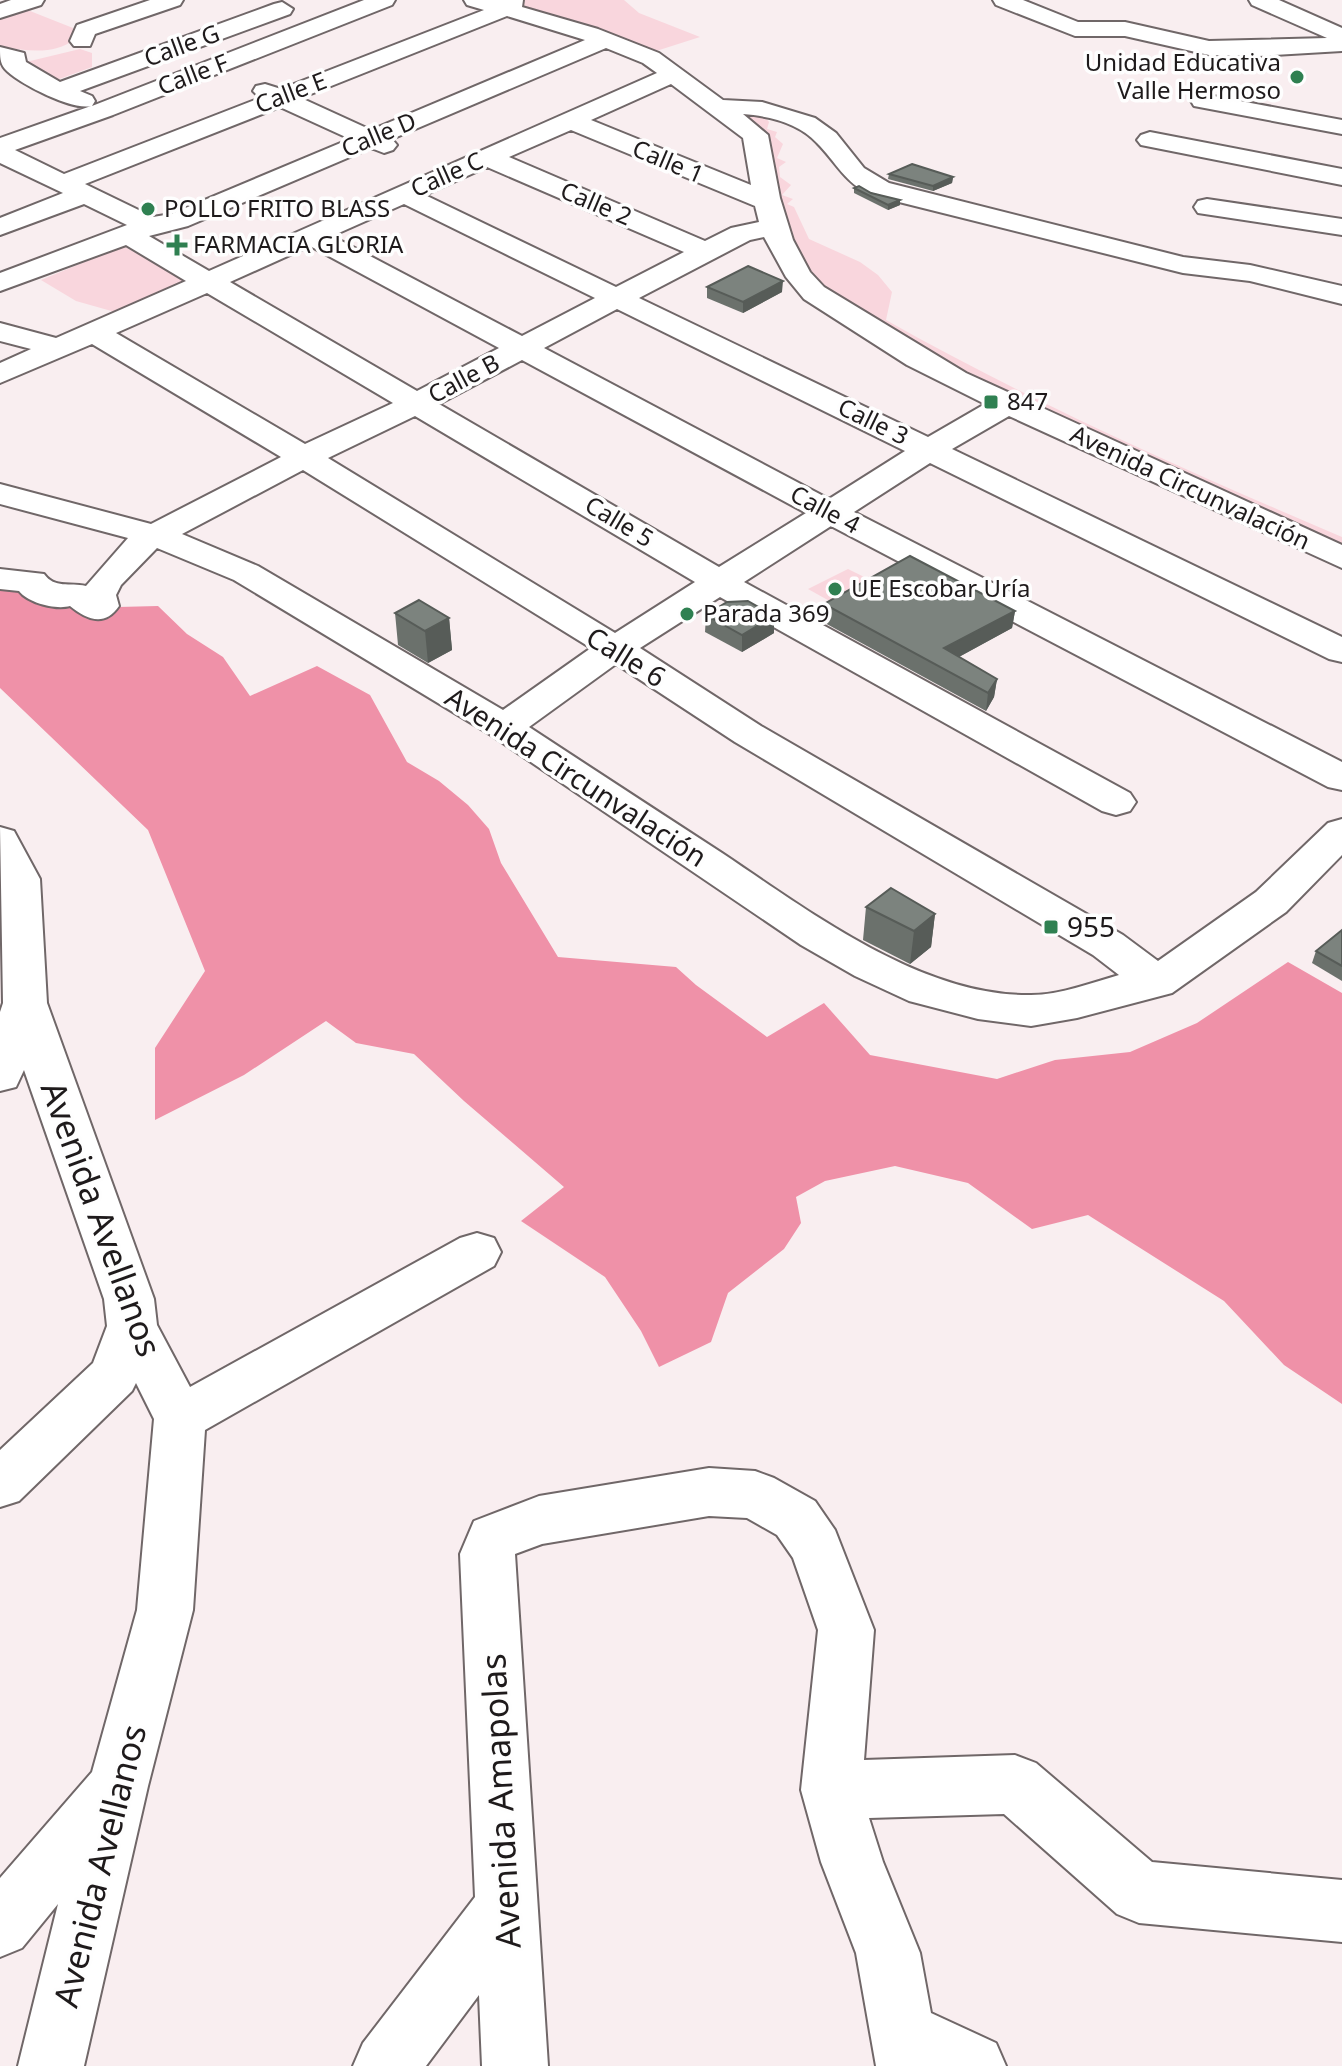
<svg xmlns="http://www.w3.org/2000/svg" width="1342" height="2066" font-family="'Noto Sans',sans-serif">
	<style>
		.green { fill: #f9d6dd }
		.forest { fill: #ef91a8 }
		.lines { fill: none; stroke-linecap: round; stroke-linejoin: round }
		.minor-casing { stroke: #706768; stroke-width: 4 }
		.minor { fill: #fff; fill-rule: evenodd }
		.wall { fill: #6b716c }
		.shaded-wall { fill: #575c58 }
		.building { fill: #7c837e; stroke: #575c58; stroke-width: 2 }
		.poi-dot { fill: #2f8051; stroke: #fefefe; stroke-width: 3 }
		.labels { text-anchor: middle; stroke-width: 7; stroke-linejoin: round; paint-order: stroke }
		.far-street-label { font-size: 24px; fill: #1e1a1b; stroke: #fefefe }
		.far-poi-label { font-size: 24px; fill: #1e1a1b; stroke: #fefefe; text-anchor: start }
		.street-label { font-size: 28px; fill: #1e1a1b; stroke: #fefefe }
		.poi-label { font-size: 28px; fill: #1e1a1b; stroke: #fefefe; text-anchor: start }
		.near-street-label { font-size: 34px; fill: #1e1a1b; stroke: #fefefe }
	</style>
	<rect width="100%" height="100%" fill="#f9eef0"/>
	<g class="green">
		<polygon points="519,0 624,0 639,13 700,37 650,53 520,4"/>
		<path d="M 25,9 L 73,28 L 75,39 C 54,56 26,50 0,47 L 0,17 Z"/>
		<polygon points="80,49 92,53 92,67 54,81 26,62"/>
		<path d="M 747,112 L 765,117 L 769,122 L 767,129 L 777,132 L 775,137 L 783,144 L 777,158 L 786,162 L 779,167 L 780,177 L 791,185 L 782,195 L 793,199 L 787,204 L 794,207 L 809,239 L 860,262 L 878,275 L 892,292 L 886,320 C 1033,403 1187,471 1342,537 L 1342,554 L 1015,405 L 819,290 L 780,221 L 746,117 Z"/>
		<polygon points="123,246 188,281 122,314 76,301 41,280"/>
		<polygon points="848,569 915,602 876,627 808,589"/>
	</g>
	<polygon class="forest" points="0,584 100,613 118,607 158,606 187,634 223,657 250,696 317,666 370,695 407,762 439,781 468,805 489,829 501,863 558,957 676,967 696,985 767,1037 824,1003 870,1055 997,1079 1055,1060 1130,1052 1197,1023 1288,962 1342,993 1342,1404 1284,1365 1224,1301 1088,1215 1032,1229 968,1183 895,1166 825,1181 796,1197 801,1223 784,1249 728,1293 711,1342 659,1367 641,1331 605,1277 521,1221 564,1187 464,1101 414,1054 356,1043 326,1021 244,1075 155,1120 155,1048 205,971 148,830 0,688"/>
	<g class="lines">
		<defs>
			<g id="minor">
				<polygon points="11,0 44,0 41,5 0,18 0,4"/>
				<polygon points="150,0 183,0 180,5 95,34 90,46 74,46 70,41 77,25"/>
				<path d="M 364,0 L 395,0 L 392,5 L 113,115 L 15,150 L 64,174 L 260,98 L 253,91 L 256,86 L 265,84 L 281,89 L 484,10 L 467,5 L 464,0 L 523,0 L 522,7 L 598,29 L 659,53 L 723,100 L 762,102 L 815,118 L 836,133 L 864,168 L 889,183 L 1183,257 L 1250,265 L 1342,286 L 1342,304 L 1250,281 L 1183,273 L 871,195 C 845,183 836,162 817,143 C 799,123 769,116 743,114 L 768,135 L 780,198 L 793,240 L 810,272 L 824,287 L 966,373 L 1342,545 L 1342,568 L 1009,416 L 952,449 L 1342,637 L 1342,662 L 1329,659 L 930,463 L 854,512 L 1342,762 L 1342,790 L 1328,787 L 831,526 L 744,582 L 1130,793 L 1136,802 L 1130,811 L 1116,815 L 1102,811 L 720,597 L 640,648 L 761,726 L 1123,935 L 1158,961 L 1256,892 L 1328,823 L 1342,819 L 1342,855 L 1286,912 L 1172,993 L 1077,1018 L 1031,1026 L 978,1019 L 909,1001 L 855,976 L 801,945 L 491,735 L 234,580 L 157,548 L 121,585 L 116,595 L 119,606 C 105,627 87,620 70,606 C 56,610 28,603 19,591 L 0,589 L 0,569 L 44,574 C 55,589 69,582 86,586 L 128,538 L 0,504 L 0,484 L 151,524 L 281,457 L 92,344 L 0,383 L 0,363 L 31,349 L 0,341 L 0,323 L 56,338 L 186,281 L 126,245 L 0,291 L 0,273 L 127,225 L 84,204 L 0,235 L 0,218 L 63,193 L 0,163 L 0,138 L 91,106 C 73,111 17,83 5,69 C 0,63 0,57 0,47 L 24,53 L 26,62 L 60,82 L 274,4 L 282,2 L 293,9 L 290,14 L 80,91 L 92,96 L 95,101 L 92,106 ZM 507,16 L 585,40 L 371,130 L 301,98 ZM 606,48 L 643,63 L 657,73 L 209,271 L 149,236 L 188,226 L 371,148 L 384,153 L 393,150 L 397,145 L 392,139 ZM 671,84 L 743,138 L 751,185 L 591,120 ZM 280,107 L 350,139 L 171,214 L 153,217 L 85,184 ZM 571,130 L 755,206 L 759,222 L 731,228 L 705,241 L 509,157 ZM 487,167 L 684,252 L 616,287 L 425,195 ZM 404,204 L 595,298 L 522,336 L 332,236 ZM 764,237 L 786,277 L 804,299 L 907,365 L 985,404 L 928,437 L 639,298 L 750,240 ZM 310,246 L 499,348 L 417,391 L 230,282 ZM 207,293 L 393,403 L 305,444 L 116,333 ZM 617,309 L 905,451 L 829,499 L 544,348 ZM 522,360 L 806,513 L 719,567 L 439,404 ZM 415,416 L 695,582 L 615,633 L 328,458 ZM 303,470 L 591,648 L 503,710 L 258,566 L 182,534 ZM 616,664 L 735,742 L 1093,955 L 1119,975 C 1091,983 1060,995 1031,995 C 921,997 809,911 722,853 C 657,811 593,769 529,727 Z"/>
				<polygon points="993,0 1023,0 1078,22 1125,22 1209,41 1327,38 1252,5 1249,0 1279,0 1342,28 1342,51 1259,56 1209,55 1125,36 1075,36 996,5"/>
				<polygon points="1203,94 1342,120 1342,134 1194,106 1191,101 1194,96"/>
				<polygon points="1150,132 1342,169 1342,185 1141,145 1137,140 1141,135"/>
				<polygon points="1207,199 1342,219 1342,235 1198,213 1194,207 1198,201"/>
				<polygon points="0,827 14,831 40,879 47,1003 154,1299 157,1325 190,1387 460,1238 477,1233 494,1238 501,1252 494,1266 205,1430 193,1610 148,1786 84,2066 18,2066 58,1904 22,1948 0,1957 0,1878 92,1772 137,1610 154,1419 136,1383 132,1391 19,1501 0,1507 0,1450 93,1363 107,1326 104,1299 24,1070 16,1087 0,1091 0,1012 3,1003"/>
				<polygon points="709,1468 755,1471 774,1478 815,1501 835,1530 874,1630 864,1760 1015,1755 1036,1763 1152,1862 1342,1880 1342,1942 1139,1923 1117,1914 1004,1814 869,1818 883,1862 920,1953 931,2013 996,2043 1006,2066 876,2066 856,1953 821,1862 801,1790 818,1630 793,1558 777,1535 747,1518 709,1516 542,1544 515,1554 548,2066 482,2066 479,1995 426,2066 353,2066 363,2043 475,1897 460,1554 474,1521 539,1496"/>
			</g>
		</defs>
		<use href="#minor" class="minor-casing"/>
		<use href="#minor" class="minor"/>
	</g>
	<g class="wall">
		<polygon points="889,174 953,177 952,183 933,191 888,179"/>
		<polygon points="854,188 900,200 900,205 888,210 854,193"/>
		<polygon points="707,287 782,292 743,313 707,298"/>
		<polygon points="824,604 1015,611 1012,628 959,657 997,679 994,697 986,711 823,622"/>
		<polygon points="395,613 449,618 452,650 428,663 398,645"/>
		<polygon points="706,615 774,633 742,652 705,632"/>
		<polygon points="866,907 935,914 931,947 910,964 863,940"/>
		<polygon points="1342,930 1342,981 1312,963 1316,951"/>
	</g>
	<g class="shaded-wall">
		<polygon points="953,177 952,183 933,191 933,186"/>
		<polygon points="900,200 900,205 888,210 888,205"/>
		<polygon points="783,281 782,292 743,313 743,302"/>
		<polygon points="1015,611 1012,628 942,666 944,648"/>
		<polygon points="774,616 774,633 742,652 742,635"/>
		<polygon points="449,618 452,650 428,663 425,631"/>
		<polygon points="997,679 994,697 986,711 988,693"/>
		<polygon points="935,914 931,947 910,964 914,931"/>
	</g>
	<g class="building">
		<polygon points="912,164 953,177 933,186 889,174"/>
		<polygon points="859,186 871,193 900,200 888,205 854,188"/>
		<polygon points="748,266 783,281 743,302 707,287"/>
		<polygon points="910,556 1015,611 944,648 997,679 988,693 824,604"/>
		<polygon points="419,600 449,618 425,631 395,613"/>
		<polygon points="748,601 774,616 742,635 706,615 727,602"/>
		<polygon points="891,888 935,914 914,931 866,907"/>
		<polygon points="1342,930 1342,966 1316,951"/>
	</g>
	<g class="poi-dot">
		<circle cx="1297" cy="77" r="8"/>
		<circle cx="148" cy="209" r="8"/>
		<path d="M173 233h8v8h8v8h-8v8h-8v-8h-8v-8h8z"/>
		<rect x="983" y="394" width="16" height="16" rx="4"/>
		<circle cx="835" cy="589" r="8"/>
		<circle cx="687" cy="614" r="8"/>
		<rect x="1043" y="919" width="16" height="16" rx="4"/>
	</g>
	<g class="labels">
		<g class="far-street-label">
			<text transform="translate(182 46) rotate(-20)" y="8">Calle G</text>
			<text transform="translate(193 75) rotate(-21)" y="8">Calle F</text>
			<text transform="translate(291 93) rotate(-21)" y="8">Calle E</text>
			<text transform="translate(379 135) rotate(-23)" y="8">Calle D</text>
			<text transform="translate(668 162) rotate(23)" y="8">Calle 1</text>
			<text transform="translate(447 175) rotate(-24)" y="8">Calle C</text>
			<text transform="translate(596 204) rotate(23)" y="8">Calle 2</text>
			<text transform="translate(464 379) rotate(-28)" y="8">Calle B</text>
			<text transform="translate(873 422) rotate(26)" y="8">Calle 3</text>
			<text transform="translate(1190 488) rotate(25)" y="8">Avenida Circunvalación</text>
			<text transform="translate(825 510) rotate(28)" y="8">Calle 4</text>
			<text transform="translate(619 522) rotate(31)" y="8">Calle 5</text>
		</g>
		<g class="far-poi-label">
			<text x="1281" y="71" text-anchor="end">Unidad Educativa<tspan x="1281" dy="28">Valle Hermoso</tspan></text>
			<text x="164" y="217">POLLO FRITO BLASS</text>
			<text x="193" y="253">FARMACIA GLORIA</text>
			<text x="1007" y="410">847</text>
			<text x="851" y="597">UE Escobar Uría</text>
			<text x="703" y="622">Parada 369</text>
		</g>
		<g class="street-label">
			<text transform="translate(626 657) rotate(32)" y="10">Calle 6</text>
			<text transform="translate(576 777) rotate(33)" y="10">Avenida Circunvalación</text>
		</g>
		<g class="poi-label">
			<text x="1067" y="937">955</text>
		</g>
		<g class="near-street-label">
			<text transform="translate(101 1219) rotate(70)" y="12">Avenida Avellanos</text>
			<text transform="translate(501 1801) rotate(-93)" y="12">Avenida Amapolas</text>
			<text transform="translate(100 1866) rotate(-76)" y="12">Avenida Avellanos</text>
		</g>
	</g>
</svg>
